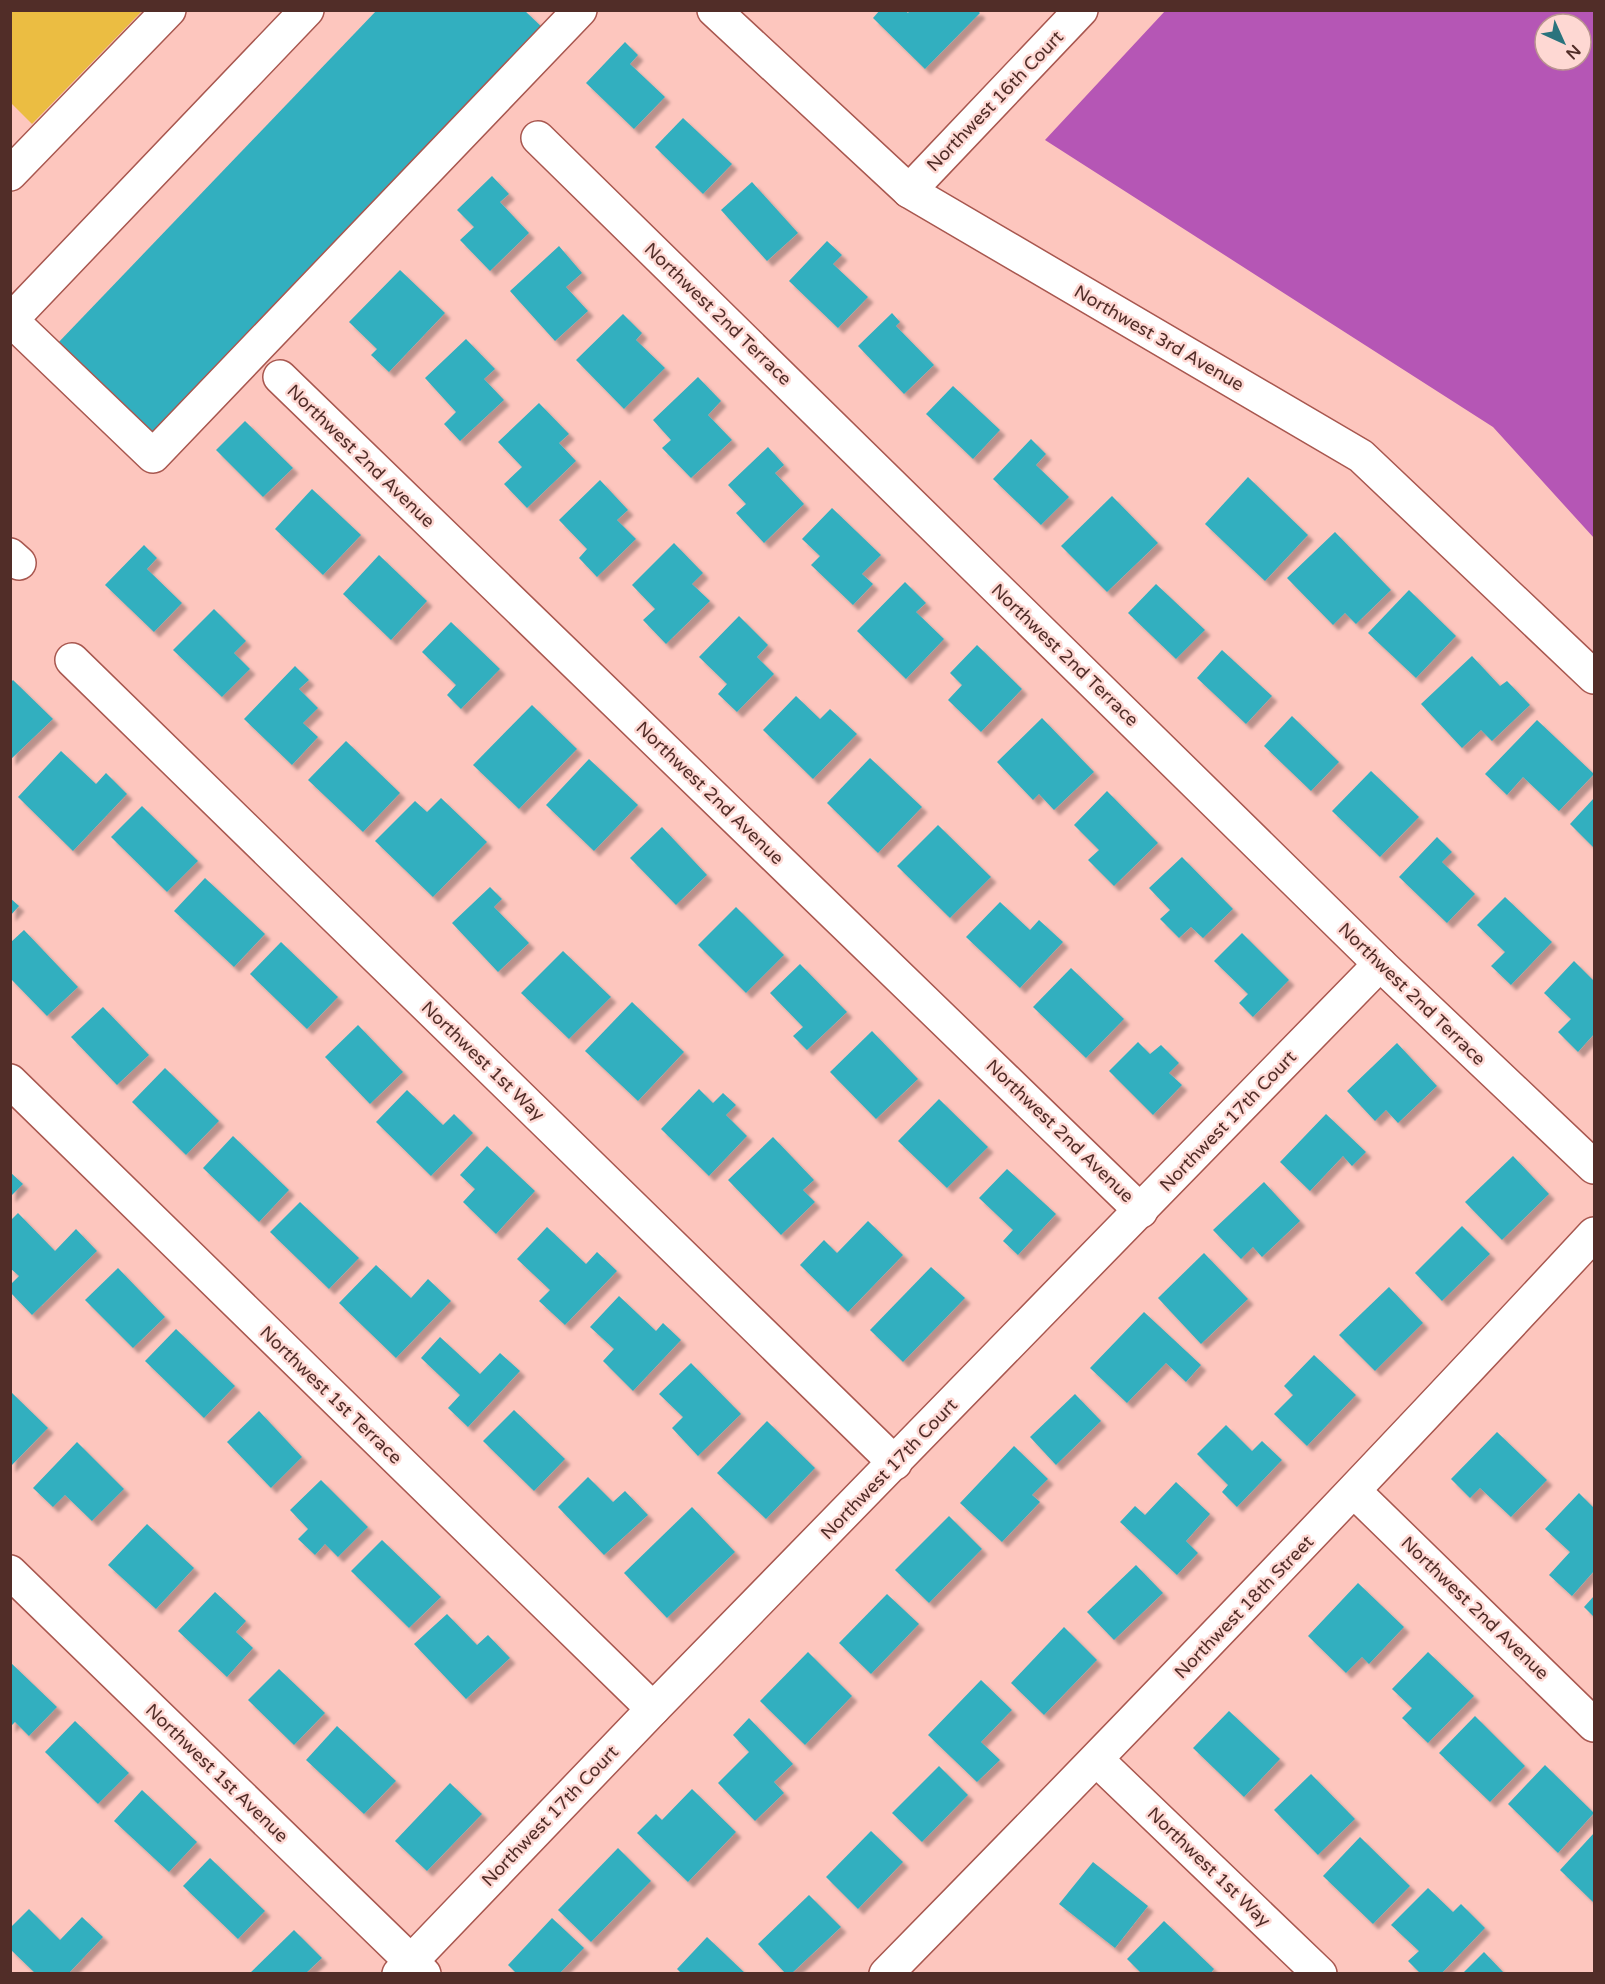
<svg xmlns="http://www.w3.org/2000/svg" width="1605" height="1984" font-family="'Varela Round',sans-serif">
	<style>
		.green { fill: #ebbd42 }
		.water { fill: #b556b5; fill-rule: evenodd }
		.building { fill: #30afbf; filter: url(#shadow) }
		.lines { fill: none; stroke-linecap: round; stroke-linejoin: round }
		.minor-casing { stroke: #a8574f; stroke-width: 36 }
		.minor { stroke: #fff; stroke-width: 33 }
		.labels { text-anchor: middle; stroke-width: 5; stroke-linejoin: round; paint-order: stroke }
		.street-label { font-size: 18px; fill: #512d28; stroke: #fed8d3 }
	</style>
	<defs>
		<filter id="shadow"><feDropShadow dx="5.5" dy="5.5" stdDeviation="1.5" flood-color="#0004"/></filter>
	</defs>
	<rect width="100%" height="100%" fill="#fdc6be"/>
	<polygon class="green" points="10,11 11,10 142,11 32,124 11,103"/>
	<path class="water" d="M 1165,11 L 1594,11 L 1594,538 L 1493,427 L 1045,140 ZM 1545,24 L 1581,24 L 1581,60 L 1545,60 Z"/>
	<g class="building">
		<polygon points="377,10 524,10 545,30 156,438 57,344"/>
		<polygon points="880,10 905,10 908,13 910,10 977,10 980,13 925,69 873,18"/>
		<polygon points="625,42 638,55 630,64 665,97 634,129 586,83"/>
		<polygon points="683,118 732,164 703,194 655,147"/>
		<polygon points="492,176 509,194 500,202 529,233 490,271 460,240 474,227 457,210"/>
		<polygon points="752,182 798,233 767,261 721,210"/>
		<polygon points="827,241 842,255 833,264 868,297 838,328 789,281"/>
		<polygon points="559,246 582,273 566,287 588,311 555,341 510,291"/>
		<polygon points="400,270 445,313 389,372 371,355 377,349 349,322"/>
		<polygon points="892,313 900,322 896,326 934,365 904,394 858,346"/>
		<polygon points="623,314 642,333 636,340 665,368 624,409 576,360"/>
		<polygon points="466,339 495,369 484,379 504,400 460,441 444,424 456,412 425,378"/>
		<polygon points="698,377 721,401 708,415 732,440 691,478 662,448 671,440 653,420"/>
		<polygon points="953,386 1000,430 973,459 926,414"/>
		<polygon points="539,403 569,434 559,443 576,461 527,508 504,484 522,467 498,442"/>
		<polygon points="245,421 293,468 263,497 216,450"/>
		<polygon points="1031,439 1046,454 1036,465 1069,497 1041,525 993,479"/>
		<polygon points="768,447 784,465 775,473 804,504 764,543 736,513 746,504 728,485"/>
		<polygon points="1248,477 1308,535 1265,581 1205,524"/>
		<polygon points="600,480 628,510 617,520 636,539 597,577 579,558 587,549 559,520"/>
		<polygon points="312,489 361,535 323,575 275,529"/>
		<polygon points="1112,496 1158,543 1107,592 1061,546"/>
		<polygon points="832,508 881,555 862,574 873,584 853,605 811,565 820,556 802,539"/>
		<polygon points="1335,532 1391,590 1356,624 1345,613 1333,625 1287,578"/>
		<polygon points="674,543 703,573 692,584 710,601 666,644 643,620 655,609 632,585"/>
		<polygon points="144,545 157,558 147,569 182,603 154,632 105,585"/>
		<polygon points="379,555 427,601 391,640 343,594"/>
		<polygon points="905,582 926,603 916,612 944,639 906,679 857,631"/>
		<polygon points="1156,584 1205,630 1176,659 1128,613"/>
		<polygon points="1409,590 1456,636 1416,678 1368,633"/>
		<polygon points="214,609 246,641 234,653 250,669 222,697 173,650"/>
		<polygon points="739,616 768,645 757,657 774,674 737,712 718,694 727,684 699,657"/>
		<polygon points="451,622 500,669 461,709 447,695 456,685 422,652"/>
		<polygon points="977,645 1022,689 981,732 948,700 962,685 950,673"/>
		<polygon points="1222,650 1272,696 1246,724 1197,678"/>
		<polygon points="1472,656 1500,686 1507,681 1530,705 1492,741 1481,730 1462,748 1421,704"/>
		<polygon points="295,666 309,680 299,689 318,708 303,723 318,737 292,765 244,719"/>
		<polygon points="13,680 53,719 10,760 10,683"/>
		<polygon points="796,696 820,719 830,709 857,734 813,779 763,730"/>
		<polygon points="532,705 577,749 519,809 473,765"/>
		<polygon points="1292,716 1339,762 1311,791 1264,746"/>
		<polygon points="1042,718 1094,772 1054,810 1039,794 1033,800 997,762"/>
		<polygon points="1537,720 1594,774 1559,811 1523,777 1507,795 1485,774"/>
		<polygon points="346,741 400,793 363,832 308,780"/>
		<polygon points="61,751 96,784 106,773 127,794 73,851 18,797"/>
		<polygon points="870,758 922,807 878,853 827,803"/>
		<polygon points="589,759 638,805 594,851 546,805"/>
		<polygon points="1371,771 1419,817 1380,857 1332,811"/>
		<polygon points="1107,791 1158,843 1114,886 1088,860 1099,850 1074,825"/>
		<polygon points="441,798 487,842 433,897 375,841 415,801 427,812"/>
		<polygon points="1594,798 1594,848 1570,824"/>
		<polygon points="142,806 198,861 167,892 111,837"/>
		<polygon points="938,825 991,877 950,918 897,866"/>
		<polygon points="662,827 707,875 676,905 630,858"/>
		<polygon points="1437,837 1452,852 1442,862 1475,894 1447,923 1399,877"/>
		<polygon points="1182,857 1233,909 1203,938 1191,927 1179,938 1160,919 1170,910 1149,888"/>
		<polygon points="205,878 265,934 234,967 174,911"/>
		<polygon points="490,887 502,899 494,907 529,943 498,972 452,923"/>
		<polygon points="1505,897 1552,942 1511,985 1491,966 1505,952 1477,925"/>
		<polygon points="10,898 19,906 10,916"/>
		<polygon points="1000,902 1030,930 1039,920 1063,942 1020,988 966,937"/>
		<polygon points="736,907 784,955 746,993 698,945"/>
		<polygon points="24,930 78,987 47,1016 10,978 10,943"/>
		<polygon points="1242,933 1289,980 1253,1017 1239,1003 1248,994 1214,961"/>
		<polygon points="281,942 338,997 307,1029 250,974"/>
		<polygon points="563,951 611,997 569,1039 521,993"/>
		<polygon points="1574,961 1594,981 1594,1034 1578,1052 1558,1032 1571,1019 1544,993"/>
		<polygon points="800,964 847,1012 807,1050 793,1036 803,1027 770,993"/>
		<polygon points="1071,968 1124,1019 1086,1058 1033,1007"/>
		<polygon points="632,1002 684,1052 638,1101 585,1051"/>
		<polygon points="103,1007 149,1055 117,1085 71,1037"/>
		<polygon points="358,1025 403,1072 370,1104 325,1057"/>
		<polygon points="872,1031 918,1079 876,1119 830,1072"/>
		<polygon points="1138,1042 1150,1054 1161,1045 1179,1063 1169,1073 1182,1085 1153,1115 1109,1071"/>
		<polygon points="1397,1043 1437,1086 1398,1123 1386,1110 1375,1121 1347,1091"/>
		<polygon points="165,1068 219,1121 186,1155 132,1102"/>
		<polygon points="699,1089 713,1103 723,1093 736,1105 726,1115 747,1136 709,1176 661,1129"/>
		<polygon points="407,1090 443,1125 454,1114 473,1133 431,1176 376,1122"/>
		<polygon points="939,1099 988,1147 947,1188 898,1141"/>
		<polygon points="1326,1114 1366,1152 1352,1166 1343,1156 1310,1191 1280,1162"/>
		<polygon points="233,1136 289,1190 259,1222 203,1168"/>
		<polygon points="773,1137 814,1180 803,1190 815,1202 781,1235 728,1180"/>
		<polygon points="487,1146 535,1191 496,1234 463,1202 475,1189 460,1175"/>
		<polygon points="1513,1156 1549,1194 1502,1240 1465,1202"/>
		<polygon points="1007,1169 1056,1214 1018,1255 1003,1241 1013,1230 979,1198"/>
		<polygon points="10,1172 23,1184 10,1197"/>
		<polygon points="1264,1182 1300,1221 1262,1257 1253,1247 1241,1259 1213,1230"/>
		<polygon points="300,1202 359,1258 329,1289 270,1232"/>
		<polygon points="18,1213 55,1251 76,1229 97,1251 32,1315 10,1292 10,1285 19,1276 10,1268 10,1221"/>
		<polygon points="868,1221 903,1255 848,1312 800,1265 824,1240 837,1253"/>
		<polygon points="1462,1226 1490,1254 1442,1301 1415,1273"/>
		<polygon points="547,1227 586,1264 597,1252 617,1271 565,1325 539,1301 550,1290 517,1259"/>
		<polygon points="1204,1253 1248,1299 1201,1344 1158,1298"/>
		<polygon points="376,1265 411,1298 428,1279 451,1301 396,1358 339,1303"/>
		<polygon points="931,1267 965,1298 903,1362 870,1330"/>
		<polygon points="118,1268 165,1317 133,1348 85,1300"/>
		<polygon points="1389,1287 1423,1323 1375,1371 1339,1335"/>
		<polygon points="619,1296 656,1331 663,1323 681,1340 633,1391 603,1361 614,1349 590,1327"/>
		<polygon points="1144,1312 1201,1365 1186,1382 1166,1363 1127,1403 1090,1368"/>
		<polygon points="176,1329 235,1386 204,1418 145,1361"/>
		<polygon points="440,1337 480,1374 500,1353 520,1371 468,1427 448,1408 460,1395 421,1358"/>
		<polygon points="1314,1355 1356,1395 1307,1446 1274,1414 1293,1395 1284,1386"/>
		<polygon points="691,1363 741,1414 698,1456 672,1428 683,1417 659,1394"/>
		<polygon points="10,1391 48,1428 10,1467"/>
		<polygon points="1075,1394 1101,1421 1056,1465 1030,1437"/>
		<polygon points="514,1410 565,1459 534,1491 483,1441"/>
		<polygon points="259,1411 302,1457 271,1488 227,1442"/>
		<polygon points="767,1421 815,1468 766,1519 717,1473"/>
		<polygon points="1226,1425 1252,1451 1262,1441 1282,1460 1237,1507 1222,1492 1228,1485 1197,1454"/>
		<polygon points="1497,1432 1547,1480 1511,1517 1480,1488 1470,1498 1451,1479"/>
		<polygon points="77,1442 124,1489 92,1521 65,1495 53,1507 33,1488"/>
		<polygon points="1014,1446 1048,1479 1032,1495 1040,1502 1002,1542 960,1503"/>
		<polygon points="588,1477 613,1502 625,1491 648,1515 604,1555 558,1507"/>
		<polygon points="321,1480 368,1527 338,1557 325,1544 315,1555 298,1539 308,1529 290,1510"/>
		<polygon points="1176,1482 1210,1514 1186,1541 1198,1553 1177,1575 1120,1522 1135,1506 1145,1515"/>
		<polygon points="1579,1493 1594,1508 1594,1571 1572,1596 1549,1575 1570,1552 1545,1529"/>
		<polygon points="692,1507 735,1552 667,1618 624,1573"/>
		<polygon points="949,1516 982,1549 929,1603 895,1570"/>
		<polygon points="147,1524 194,1568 156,1609 108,1565"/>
		<polygon points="382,1540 441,1597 409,1628 351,1571"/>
		<polygon points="1136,1565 1163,1593 1114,1640 1087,1612"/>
		<polygon points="1358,1583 1404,1627 1369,1664 1362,1657 1346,1673 1308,1636"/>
		<polygon points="215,1592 246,1621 236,1632 253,1648 227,1677 178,1631"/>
		<polygon points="887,1594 919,1624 871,1674 839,1643"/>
		<polygon points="1594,1596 1594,1617 1584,1607"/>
		<polygon points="447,1614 477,1645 488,1635 510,1658 466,1699 414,1644"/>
		<polygon points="1064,1627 1097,1660 1044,1715 1011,1683"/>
		<polygon points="808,1652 852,1696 805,1745 760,1701"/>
		<polygon points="1428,1652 1474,1696 1428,1743 1402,1718 1412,1708 1392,1689"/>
		<polygon points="10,1662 57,1707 29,1736 15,1722 10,1727"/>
		<polygon points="279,1669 325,1713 294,1745 248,1700"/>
		<polygon points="981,1680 1012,1710 981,1742 1000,1760 977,1782 928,1735"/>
		<polygon points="1229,1711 1280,1759 1244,1797 1193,1748"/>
		<polygon points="1475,1716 1525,1766 1490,1802 1439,1753"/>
		<polygon points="749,1718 793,1764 774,1782 784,1793 755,1821 718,1783 749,1752 733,1735"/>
		<polygon points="75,1721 129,1773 98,1804 45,1752"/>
		<polygon points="337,1726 396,1781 364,1814 306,1760"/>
		<polygon points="1545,1765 1594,1813 1558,1853 1508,1804"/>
		<polygon points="939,1766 968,1795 922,1842 892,1813"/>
		<polygon points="1311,1774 1355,1819 1318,1855 1274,1810"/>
		<polygon points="450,1783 482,1814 427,1871 395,1841"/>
		<polygon points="692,1789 736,1832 688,1882 637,1833 656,1814 662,1820"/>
		<polygon points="142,1790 197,1842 169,1872 114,1821"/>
		<polygon points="871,1831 903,1862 858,1909 826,1877"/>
		<polygon points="1594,1833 1594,1903 1560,1870"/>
		<polygon points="1360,1837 1410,1886 1373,1924 1323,1876"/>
		<polygon points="618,1848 651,1881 591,1942 558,1910"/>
		<polygon points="210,1858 265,1911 238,1939 183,1886"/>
		<polygon points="1093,1862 1148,1906 1115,1948 1059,1904"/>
		<polygon points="1428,1888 1453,1912 1461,1904 1485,1928 1441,1974 1421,1974 1408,1961 1419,1951 1391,1925"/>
		<polygon points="809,1895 841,1927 791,1974 786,1974 758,1944"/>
		<polygon points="29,1909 60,1940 82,1917 103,1937 68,1974 36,1974 10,1949 10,1928"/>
		<polygon points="552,1918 584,1948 559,1974 517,1974 508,1965"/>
		<polygon points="1164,1921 1214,1969 1210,1974 1142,1974 1127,1959"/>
		<polygon points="294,1930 322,1958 305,1974 249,1974"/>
		<polygon points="707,1937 746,1974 682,1974 677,1969"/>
		<polygon points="1484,1952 1505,1974 1462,1974"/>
	</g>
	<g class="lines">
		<defs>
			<g id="minor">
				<polyline points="714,10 909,191 1361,456 1594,677"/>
				<polyline points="538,138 1380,964 1594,1167"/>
				<polyline points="10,174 169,10"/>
				<polyline points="909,191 1081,10"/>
				<polyline points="10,319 153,456 580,10"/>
				<polyline points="11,320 307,10"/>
				<polyline points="280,377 1141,1211"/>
				<polyline points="10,555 19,563"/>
				<polyline points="72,660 895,1463"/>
				<polyline points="10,1081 653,1709"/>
				<polyline points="1355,1492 1594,1725"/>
				<polyline points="10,1572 424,1974"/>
				<polyline points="1097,1760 1320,1974"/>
				<polyline points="399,1974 653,1709 1380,964"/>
				<path d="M 886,1974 C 1126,1730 1362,1484 1594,1234"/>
			</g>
		</defs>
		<use href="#minor" class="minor-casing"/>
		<use href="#minor" class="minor"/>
	</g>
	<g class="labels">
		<g class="street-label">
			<text transform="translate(995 101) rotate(-46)" y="6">Northwest 16th Court</text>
			<text transform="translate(718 314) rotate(44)" y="6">Northwest 2nd Terrace</text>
			<text transform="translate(1159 338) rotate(30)" y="6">Northwest 3rd Avenue</text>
			<text transform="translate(361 456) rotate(44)" y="6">Northwest 2nd Avenue</text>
			<text transform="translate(1065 655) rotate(44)" y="6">Northwest 2nd Terrace</text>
			<text transform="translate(710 793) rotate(44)" y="6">Northwest 2nd Avenue</text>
			<text transform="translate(1412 994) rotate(44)" y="6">Northwest 2nd Terrace</text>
			<text transform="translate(483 1061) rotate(44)" y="6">Northwest 1st Way</text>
			<text transform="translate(1228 1121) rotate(-46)" y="6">Northwest 17th Court</text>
			<text transform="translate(1060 1131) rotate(44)" y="6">Northwest 2nd Avenue</text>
			<text transform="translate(331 1395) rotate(44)" y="6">Northwest 1st Terrace</text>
			<text transform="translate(889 1469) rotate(-46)" y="6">Northwest 17th Court</text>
			<text transform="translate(1244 1607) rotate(-46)" y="6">Northwest 18th Street</text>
			<text transform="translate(1475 1608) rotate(44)" y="6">Northwest 2nd Avenue</text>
			<text transform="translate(217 1773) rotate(44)" y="6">Northwest 1st Avenue</text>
			<text transform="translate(550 1816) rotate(-46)" y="6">Northwest 17th Court</text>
			<text transform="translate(1209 1867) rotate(44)" y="6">Northwest 1st Way</text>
		</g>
	</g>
	<rect width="1605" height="1984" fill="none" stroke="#512d28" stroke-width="24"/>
	<g transform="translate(1563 42) rotate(135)"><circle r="28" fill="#fed8d3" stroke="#b9948f" stroke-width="1.5"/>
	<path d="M0-4.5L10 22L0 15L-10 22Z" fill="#2a737d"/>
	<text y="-9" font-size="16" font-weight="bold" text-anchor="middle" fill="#512d28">N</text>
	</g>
</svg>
